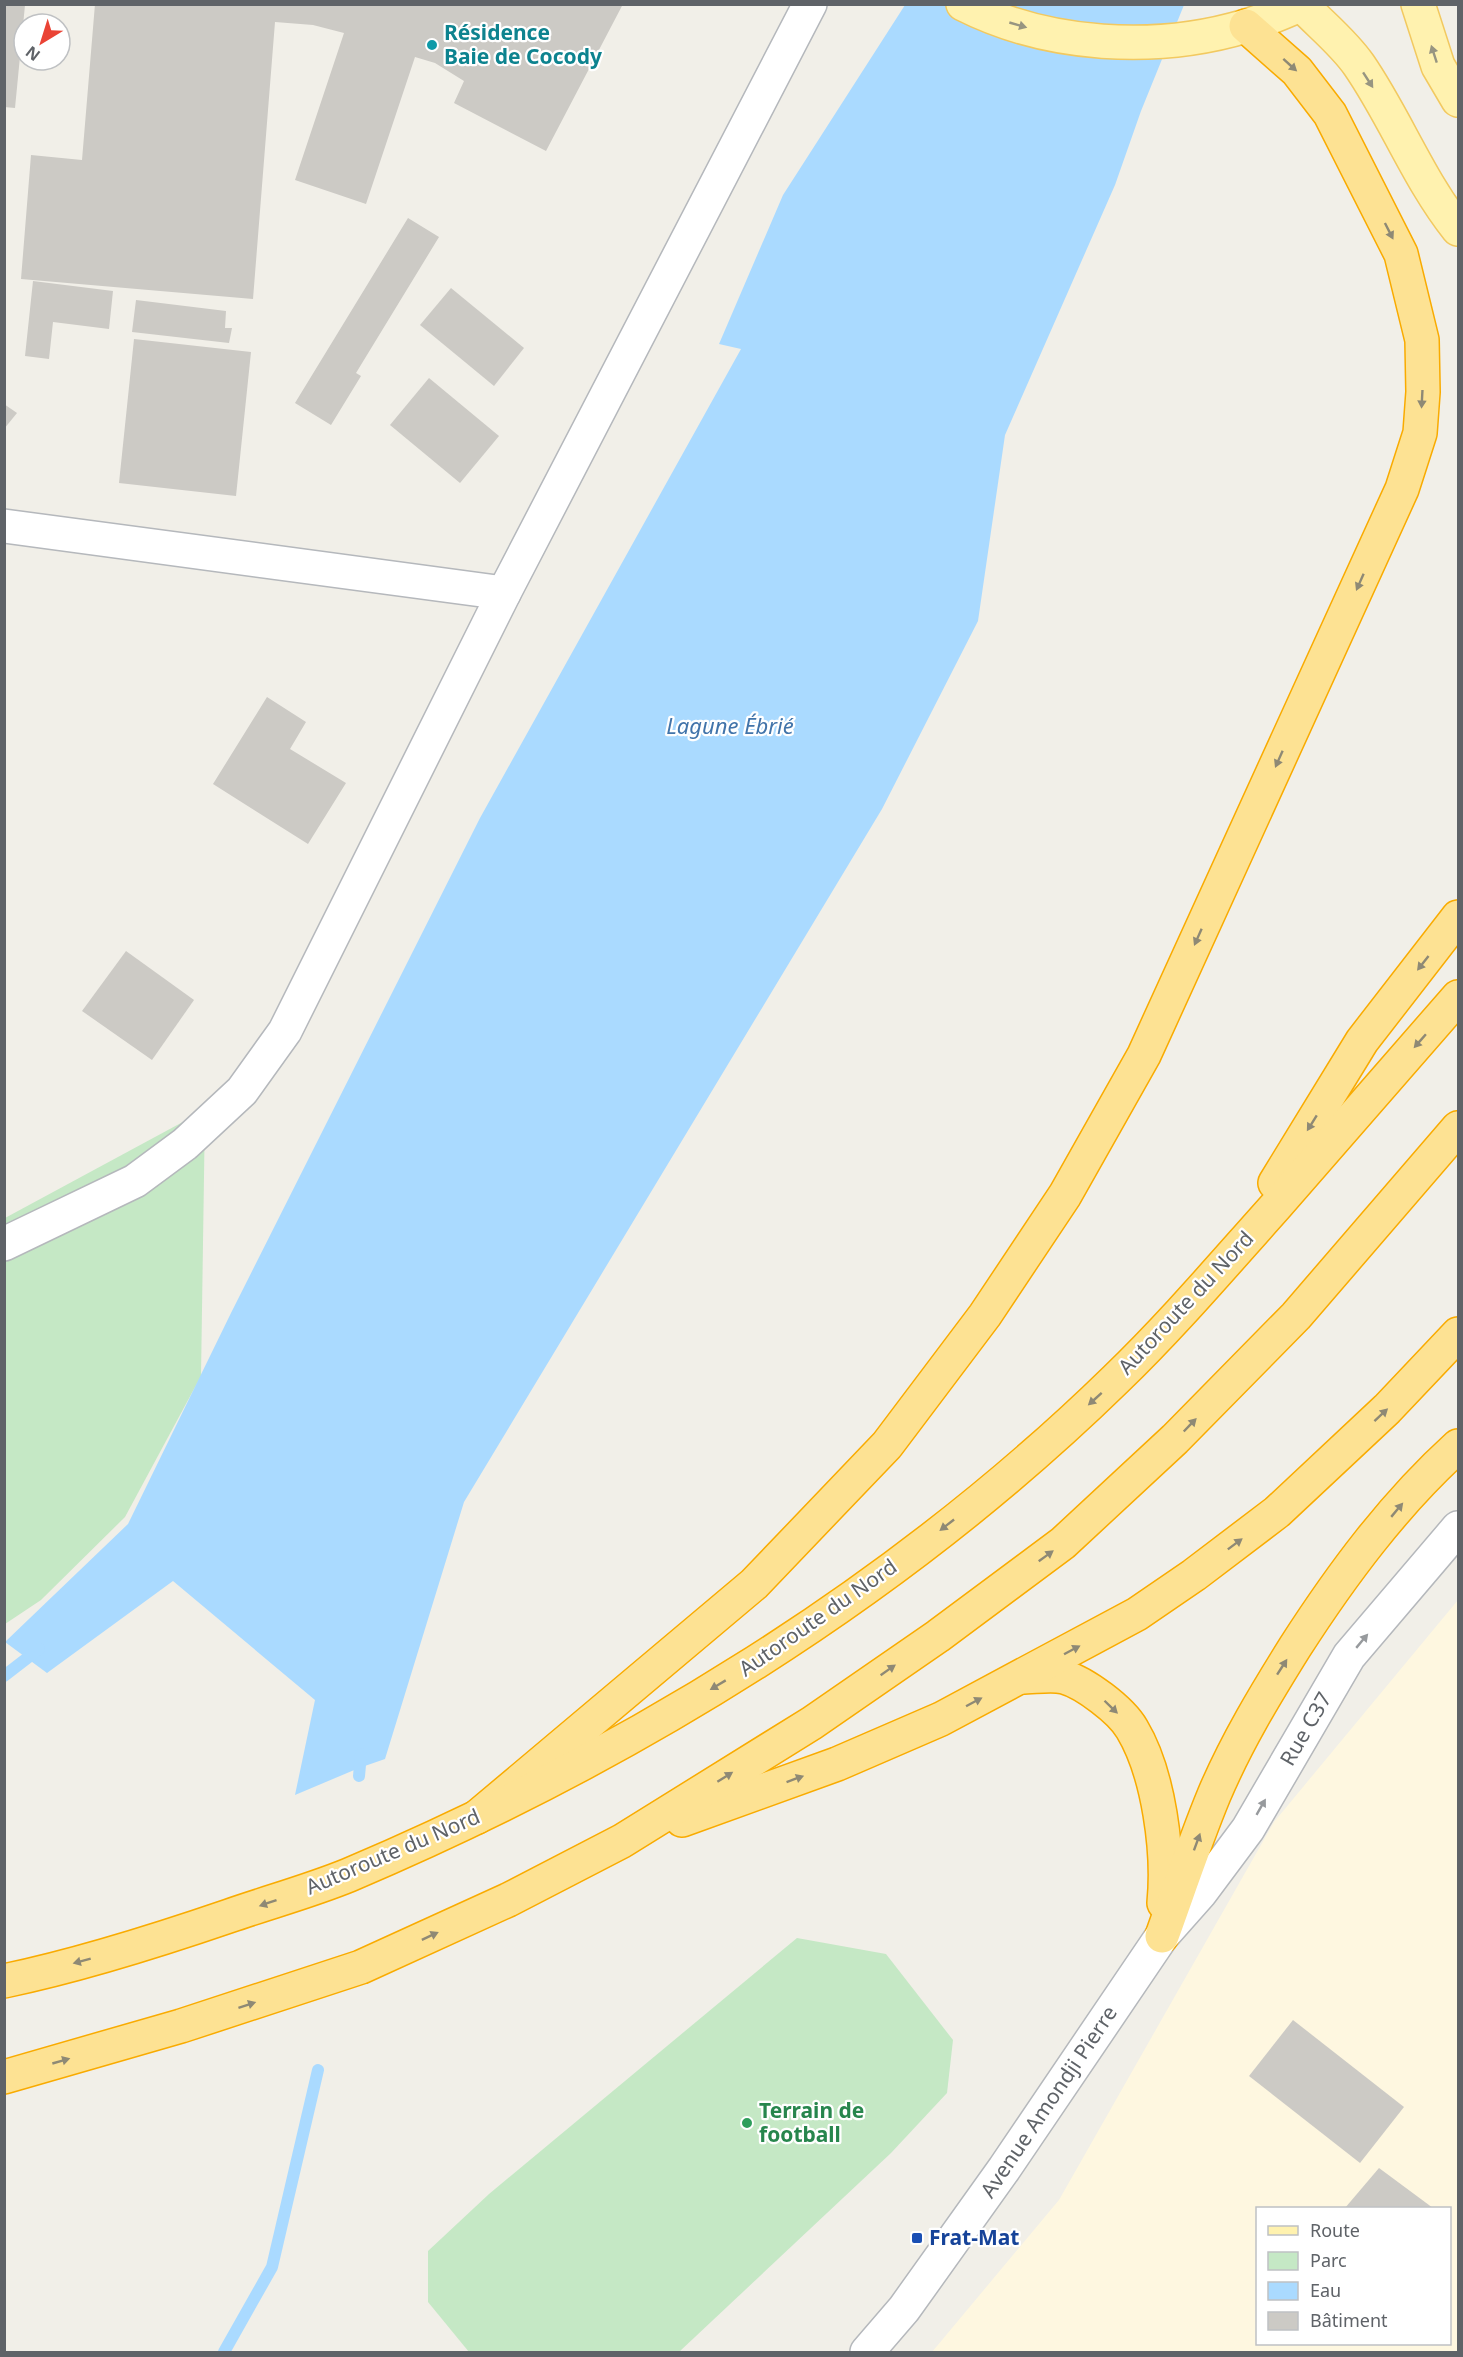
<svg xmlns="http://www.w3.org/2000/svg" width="1463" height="2357" font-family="'Noto Sans',sans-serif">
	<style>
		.commercial { fill: #fef7e0; fill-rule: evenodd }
		.green { fill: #c5e8c5 }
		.water { fill: #aadaff }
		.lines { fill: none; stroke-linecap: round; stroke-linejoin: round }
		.stream { stroke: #aadaff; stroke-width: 12 }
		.building { fill: #cccac5 }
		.minor-casing { stroke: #b5b8bc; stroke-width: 36 }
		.major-casing { stroke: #f2c960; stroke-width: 36 }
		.highway-casing { stroke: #f9ab00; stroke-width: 36 }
		.minor { stroke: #fff; stroke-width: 33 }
		.major { stroke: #fff2af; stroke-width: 33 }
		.highway { stroke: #fde293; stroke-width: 33 }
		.oneway { fill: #979581 }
		.oneway2 { fill: #8e8975 }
		.oneway3 { fill: #979a9d }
		.culture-dot { fill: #0f9aa8; stroke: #fff; stroke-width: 2 }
		.leisure-dot { fill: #2e9e5b; stroke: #fff; stroke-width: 2 }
		.transit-dot { fill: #1a4fb4; stroke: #fff; stroke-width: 2 }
		.labels { text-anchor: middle; stroke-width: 4.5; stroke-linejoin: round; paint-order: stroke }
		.culture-label { font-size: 21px; font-weight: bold; fill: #0d838f; stroke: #fff; text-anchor: start }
		.street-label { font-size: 21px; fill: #5f6368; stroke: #fff }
		.leisure-label { font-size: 21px; font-weight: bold; fill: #27864d; stroke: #fff; text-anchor: start }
		.transit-label { font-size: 21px; font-weight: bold; fill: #164399; stroke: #fff; text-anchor: start }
		.water-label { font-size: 22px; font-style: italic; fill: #4174aa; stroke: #fff }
	</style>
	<rect width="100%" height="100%" fill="#f1efe8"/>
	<path class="commercial" d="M 1458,1600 L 1458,2352 L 932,2352 L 1059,2200 L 1274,1822 ZM 1258,2208 L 1450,2208 L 1450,2344 L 1258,2344 Z"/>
	<g class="green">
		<polygon points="205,1110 201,1376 125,1517 41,1600 5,1624 5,1218"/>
		<polygon points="797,1938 886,1954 953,2040 947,2093 891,2153 679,2352 469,2352 428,2302 428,2251 489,2194"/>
	</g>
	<polygon class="water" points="905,5 1184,5 1141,111 1115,185 1005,435 978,621 882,809 464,1502 385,1759 359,1768 295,1795 315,1700 173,1581 47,1673 5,1642 128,1524 231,1313 480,818 741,349 719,344 783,195"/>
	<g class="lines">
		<g class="stream">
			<polyline points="4,1676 39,1649"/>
			<polyline points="359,1776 361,1754"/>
			<polyline points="224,2352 272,2267 318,2070"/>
		</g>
	</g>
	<g class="building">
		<polygon points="95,4 623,4 546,151 454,103 464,81 435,63 415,57 366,204 295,180 344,33 313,25 275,22 253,299 21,279 31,155 82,160"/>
		<polygon points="4,5 25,5 15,108 4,107"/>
		<polygon points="408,218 439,237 356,373 361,376 331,425 295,403"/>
		<polygon points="33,281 113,291 109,329 53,322 49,359 25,356"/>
		<polygon points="451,288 524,348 494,386 420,325"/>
		<polygon points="136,300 226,311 225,328 232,328 229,343 132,332"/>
		<polygon points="134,339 251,352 236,496 119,483"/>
		<polygon points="429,378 499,436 460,483 390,425"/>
		<polygon points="4,404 17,413 4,429"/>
		<polygon points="267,697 306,722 290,749 346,783 308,844 213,784"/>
		<polygon points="126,951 194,1000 152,1060 82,1011"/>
		<polygon points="1293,2020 1404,2107 1360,2163 1249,2076"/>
		<polygon points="1379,2168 1433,2208 1345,2208"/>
	</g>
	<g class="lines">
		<defs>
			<g id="minor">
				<polyline points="4,526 504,593"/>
				<polyline points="4,1244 135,1181 185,1144 242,1091 285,1031 504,593 810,4"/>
				<polyline points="867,2352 904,2309 1004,2169 1162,1936 1201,1892 1248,1829 1349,1656 1458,1528"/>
			</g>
			<g id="major">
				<path d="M 963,4 C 1048,47 1156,53 1246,26 C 1265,20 1284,12 1302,4"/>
				<polyline points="1418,4 1438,66 1458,100"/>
				<path d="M 1302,5 C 1320,24 1344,43 1359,65 C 1395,117 1418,179 1458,229"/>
			</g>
			<g id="highway">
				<polyline points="1275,1183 1362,1041 1458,917"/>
				<path d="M 1022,1677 C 1035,1677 1052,1674 1064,1677 C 1085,1683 1121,1710 1132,1729 C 1159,1774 1169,1852 1164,1903"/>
				<polyline points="477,1817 754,1584 887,1445 985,1315 1065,1195 1144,1055 1402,489 1420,433 1423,392 1422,340 1401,254 1330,114 1297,71 1246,26"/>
				<polyline points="682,1820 837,1764 941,1719 1137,1614 1194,1575 1277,1512 1387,1409 1458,1334"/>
				<path d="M 1162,1936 C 1179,1889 1195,1841 1214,1795 C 1236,1743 1265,1695 1295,1647 C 1342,1574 1394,1504 1458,1446"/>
				<path d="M 4,1981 C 81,1965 156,1941 229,1916 C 269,1902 310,1891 349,1875 C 629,1756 898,1592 1116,1379 C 1172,1325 1223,1265 1275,1207 C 1336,1137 1397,1067 1458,997"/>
				<polyline points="4,2077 181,2026 361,1967 508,1900 622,1841 812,1723 938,1636 1063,1543 1175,1439 1296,1316 1458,1128"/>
			</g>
		</defs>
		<use href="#minor" class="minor-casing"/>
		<use href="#major" class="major-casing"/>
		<use href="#highway" class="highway-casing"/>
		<use href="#minor" class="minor"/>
		<use href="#major" class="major"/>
		<use href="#highway" class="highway"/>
	</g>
	<defs><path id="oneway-solid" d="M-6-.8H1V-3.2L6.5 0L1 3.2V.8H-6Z" transform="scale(1.5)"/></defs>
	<g class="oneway">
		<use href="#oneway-solid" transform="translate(1018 25) rotate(16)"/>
		<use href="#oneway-solid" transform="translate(1434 54) rotate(-108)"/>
		<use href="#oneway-solid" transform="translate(1368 80) rotate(57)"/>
	</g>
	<g class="oneway2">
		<use href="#oneway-solid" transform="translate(1290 65) rotate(42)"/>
		<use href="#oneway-solid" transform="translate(1389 231) rotate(63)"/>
		<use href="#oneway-solid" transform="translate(1422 399) rotate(93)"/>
		<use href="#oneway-solid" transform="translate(1360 582) rotate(114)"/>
		<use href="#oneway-solid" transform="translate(1279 759) rotate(114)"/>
		<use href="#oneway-solid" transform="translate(1198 937) rotate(114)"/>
		<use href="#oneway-solid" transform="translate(1423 963) rotate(128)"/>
		<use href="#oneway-solid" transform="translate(1420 1041) rotate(131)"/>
		<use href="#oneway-solid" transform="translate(1312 1123) rotate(122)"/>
		<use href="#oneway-solid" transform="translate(1095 1399) rotate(138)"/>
		<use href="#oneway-solid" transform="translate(1381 1415) rotate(-43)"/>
		<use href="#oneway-solid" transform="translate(1190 1425) rotate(-46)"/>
		<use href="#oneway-solid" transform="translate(1397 1510) rotate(-50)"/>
		<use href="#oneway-solid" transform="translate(947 1525) rotate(142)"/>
		<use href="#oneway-solid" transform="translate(1235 1544) rotate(-37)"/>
		<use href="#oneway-solid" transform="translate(1046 1556) rotate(-36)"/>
		<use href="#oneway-solid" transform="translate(1072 1650) rotate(-28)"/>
		<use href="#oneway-solid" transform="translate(1282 1667) rotate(-57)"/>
		<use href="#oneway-solid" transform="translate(888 1670) rotate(-35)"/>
		<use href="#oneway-solid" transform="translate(718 1685) rotate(149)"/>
		<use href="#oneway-solid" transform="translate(974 1702) rotate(-28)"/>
		<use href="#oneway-solid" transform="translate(1111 1707) rotate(44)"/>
		<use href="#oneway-solid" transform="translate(725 1777) rotate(-32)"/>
		<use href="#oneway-solid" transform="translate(795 1779) rotate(-20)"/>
		<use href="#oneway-solid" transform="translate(1197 1842) rotate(-70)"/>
		<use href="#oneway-solid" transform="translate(268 1903) rotate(161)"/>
		<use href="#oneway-solid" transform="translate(430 1936) rotate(-25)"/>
		<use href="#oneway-solid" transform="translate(82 1961) rotate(165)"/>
		<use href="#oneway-solid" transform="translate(247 2005) rotate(-18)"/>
		<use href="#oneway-solid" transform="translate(61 2061) rotate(-16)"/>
	</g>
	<g class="oneway3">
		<use href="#oneway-solid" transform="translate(1362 1641) rotate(-50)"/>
		<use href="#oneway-solid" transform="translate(1261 1807) rotate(-60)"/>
	</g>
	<circle class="culture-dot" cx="432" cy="45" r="6"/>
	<circle class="leisure-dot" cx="747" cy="2123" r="6"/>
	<rect class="transit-dot" x="911" y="2232" width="12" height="12" rx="3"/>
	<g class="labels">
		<g class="culture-label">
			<text x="444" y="40">Résidence<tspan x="444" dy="24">Baie de Cocody</tspan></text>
		</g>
		<g class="street-label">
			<text transform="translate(1186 1303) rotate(-47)" y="7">Autoroute du Nord</text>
			<text transform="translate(818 1618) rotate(-35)" y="7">Autoroute du Nord</text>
			<text transform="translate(1306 1729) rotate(-60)" y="7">Rue C37</text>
			<text transform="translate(393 1852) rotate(-23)" y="7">Autoroute du Nord</text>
			<text transform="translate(1049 2102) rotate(-56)" y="7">Avenue Amondji Pierre</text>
		</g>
		<g class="leisure-label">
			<text x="759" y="2118">Terrain de<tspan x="759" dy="24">football</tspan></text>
		</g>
		<g class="transit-label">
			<text x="929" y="2245">Frat-Mat</text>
		</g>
		<g class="water-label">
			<text x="730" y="734">Lagune Ébrié</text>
		</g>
	</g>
	<rect width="1463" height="2357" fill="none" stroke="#5f6368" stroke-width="12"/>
	<rect x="1256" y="2207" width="195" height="138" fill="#ffffff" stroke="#bfc1c3" stroke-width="1.5"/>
	<rect x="1268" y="2226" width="30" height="9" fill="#fff2af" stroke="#bfc1c3" stroke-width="1.5"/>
	<text x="1310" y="2237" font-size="18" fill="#5f6368">Route</text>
	<rect x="1268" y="2252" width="30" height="18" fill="#c5e8c5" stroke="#bfc1c3" stroke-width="1.5"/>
	<text x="1310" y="2267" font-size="18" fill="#5f6368">Parc</text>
	<rect x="1268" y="2282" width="30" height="18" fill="#aadaff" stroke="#bfc1c3" stroke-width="1.5"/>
	<text x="1310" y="2297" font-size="18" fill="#5f6368">Eau</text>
	<rect x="1268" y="2312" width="30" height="18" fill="#cccac5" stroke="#bfc1c3" stroke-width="1.5"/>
	<text x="1310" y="2327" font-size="18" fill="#5f6368">Bâtiment</text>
	<g transform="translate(42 42) rotate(218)"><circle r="28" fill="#ffffff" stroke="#bfc1c3" stroke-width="1.5"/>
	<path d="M0-4.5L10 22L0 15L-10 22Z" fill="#ea4335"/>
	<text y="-9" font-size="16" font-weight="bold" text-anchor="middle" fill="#5f6368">N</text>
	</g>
</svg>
